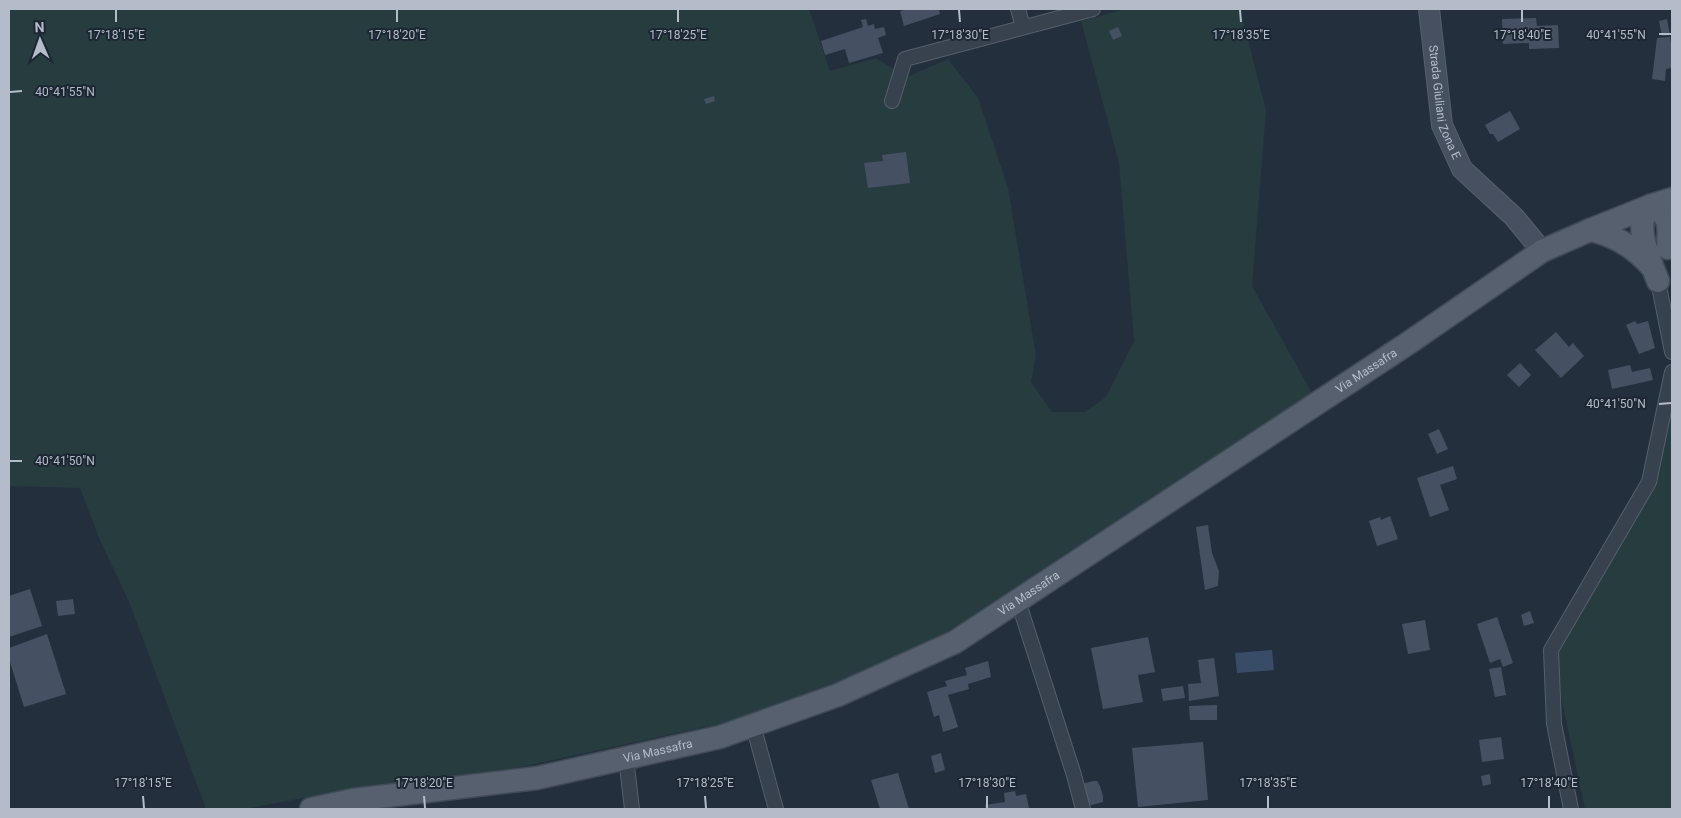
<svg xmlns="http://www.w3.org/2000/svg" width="1681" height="818" font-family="Roboto,sans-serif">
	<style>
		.green { fill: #263c3f }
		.water { fill: #394c67 }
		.building { fill: #455162 }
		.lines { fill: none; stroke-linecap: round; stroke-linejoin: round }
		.street-casing { stroke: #565f6c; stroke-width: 16 }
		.secondary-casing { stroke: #565f6c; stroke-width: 22 }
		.primary-casing { stroke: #414a57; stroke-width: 25 }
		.street { stroke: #38414e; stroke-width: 14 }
		.secondary { stroke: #465061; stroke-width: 20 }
		.primary { stroke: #56606e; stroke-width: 22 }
		.ticks { fill: none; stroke: #b4bcc9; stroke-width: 2 }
		.labels { text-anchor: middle; stroke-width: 4; stroke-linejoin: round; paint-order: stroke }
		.street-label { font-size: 12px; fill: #b4bcc9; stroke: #1d2633 }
		.ticks-label { font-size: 12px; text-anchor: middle; fill: #b4bcc9; stroke: #1d2633; stroke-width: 4; stroke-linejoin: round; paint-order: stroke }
	</style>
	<rect width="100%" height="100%" fill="#242f3e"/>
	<g class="green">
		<polygon points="9,9 809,9 830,71 876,58 907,77 948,59 978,98 1008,188 1036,356 1031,382 1052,412 1085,412 1106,397 1134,341 1119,163 1081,21 1126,9 1240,9 1266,110 1252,286 1312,393 1007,598 884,667 728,722 465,779 303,798 245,809 206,809 130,604 99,538 80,488 9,486"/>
		<polygon points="1672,378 1672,809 1585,809 1555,668 1567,616 1657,458"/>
	</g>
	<polygon class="water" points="1272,650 1274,670 1237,673 1235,653"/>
	<g class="building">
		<polygon points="908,9 939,9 940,14 904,26 900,11"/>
		<polygon points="1536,18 1537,26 1558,25 1559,48 1529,49 1529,43 1503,44 1502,19"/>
		<polygon points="866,19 868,26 874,24 875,29 884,27 886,35 878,38 883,53 849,63 845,49 825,55 821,41 863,27 861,20"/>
		<polygon points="1667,19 1670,35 1662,36 1659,21"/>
		<polygon points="1118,27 1122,36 1113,40 1109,31"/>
		<polygon points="1670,37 1672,50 1672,68 1666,69 1665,81 1652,79 1657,38"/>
		<polygon points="714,96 715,101 706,104 704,99"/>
		<polygon points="1510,111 1520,129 1498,142 1493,134 1490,134 1485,125"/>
		<polygon points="906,152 910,183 868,188 864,163 883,161 882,155"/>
		<polygon points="1635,321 1637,324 1648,321 1655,348 1639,354 1626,325"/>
		<polygon points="1556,332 1569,347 1573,343 1584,356 1561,378 1535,350"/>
		<polygon points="1520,363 1531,375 1519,387 1507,375"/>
		<polygon points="1630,365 1632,372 1650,368 1653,380 1612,389 1608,370"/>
		<polygon points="1439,429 1448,449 1437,454 1428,434"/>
		<polygon points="1453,466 1457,479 1440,485 1449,510 1430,517 1417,478"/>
		<polygon points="1390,516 1398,539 1377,546 1369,521 1380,517 1381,520"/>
		<polygon points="1208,525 1212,553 1219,571 1218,586 1205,590 1196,527"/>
		<polygon points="30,589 42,626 9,637 9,596"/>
		<polygon points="73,599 75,614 58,616 56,601"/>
		<polygon points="1530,611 1534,623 1524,626 1521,615"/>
		<polygon points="1497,617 1513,663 1503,667 1500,659 1490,663 1477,624"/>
		<polygon points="1425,620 1430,650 1408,654 1402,624"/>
		<polygon points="47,634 66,694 24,707 9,659 9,648"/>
		<polygon points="1148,637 1155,672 1138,675 1143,702 1103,709 1091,648"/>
		<polygon points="1214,658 1219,696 1189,701 1188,684 1201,683 1198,660"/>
		<polygon points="988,661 991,677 968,684 969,689 948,695 958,727 943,732 939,715 934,717 927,692 947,686 945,681 967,675 965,668"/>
		<polygon points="1501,667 1506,695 1495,697 1489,669"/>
		<polygon points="1183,686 1185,698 1163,701 1161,689"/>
		<polygon points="1217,705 1217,720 1190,720 1189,706"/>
		<polygon points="1501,737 1504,759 1482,762 1479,740"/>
		<polygon points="1203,742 1208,800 1138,807 1132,748"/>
		<polygon points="941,753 945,770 935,773 931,756"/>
		<polygon points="898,773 909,809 880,809 871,780"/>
		<polygon points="1490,774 1491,784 1483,786 1481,776"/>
		<polygon points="1094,781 1097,781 1100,786 1103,796 1103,802 1088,806 1081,784"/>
		<polygon points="1015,791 1016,796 1026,794 1029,808 1025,809 986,809 985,805 1005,802 1004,793"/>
	</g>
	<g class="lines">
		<defs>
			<g id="street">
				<polyline points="1018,9 1023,27"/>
				<polyline points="892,101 905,59 1093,9"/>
				<polyline points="1658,281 1672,352"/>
				<polyline points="1018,601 1074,775 1083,809"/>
				<polyline points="753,725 776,809"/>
				<polyline points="626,758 632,809"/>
				<polyline points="1571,809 1554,724 1551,650 1649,482 1672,372"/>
			</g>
			<g id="secondary">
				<path id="s1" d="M 1429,9 L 1442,125 L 1462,169 L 1514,217 L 1542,251"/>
			</g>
			<g id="primary">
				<path d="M 1650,206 C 1632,226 1650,259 1658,281"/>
				<path d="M 1650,206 C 1672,214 1669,228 1668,248"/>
				<path d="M 1590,230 C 1615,235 1634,247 1651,266"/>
				<path id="s2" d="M 311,809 L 353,800 L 537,778 L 720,737 L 838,695 L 955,642 L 1410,342 L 1542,251 L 1590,230 L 1650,206 L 1672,199"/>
			</g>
		</defs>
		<use href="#street" class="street-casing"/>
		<use href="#secondary" class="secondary-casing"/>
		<use href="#primary" class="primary-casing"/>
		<use href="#street" class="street"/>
		<use href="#secondary" class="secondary"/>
		<use href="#primary" class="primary"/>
	</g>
	<path class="ticks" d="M 116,10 L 116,22M 397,10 L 397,22M 678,10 L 678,22M 959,10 L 960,22M 1240,10 L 1241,22M 1522,10 L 1522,22M 1659,34 L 1671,34M 10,92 L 22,91M 1659,404 L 1671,403M 10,461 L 22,461M 143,796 L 144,808M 424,796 L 425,808M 705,796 L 706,808M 987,796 L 987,808M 1268,796 L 1268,808M 1549,796 L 1549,808"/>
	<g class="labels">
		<g class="street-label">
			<text dy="4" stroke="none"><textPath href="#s1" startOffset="95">Strada Giuliani Zona E</textPath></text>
			<text dy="4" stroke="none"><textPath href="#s2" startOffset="1162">Via Massafra</textPath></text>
			<text dy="4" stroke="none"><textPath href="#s2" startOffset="758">Via Massafra</textPath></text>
			<text dy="4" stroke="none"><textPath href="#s2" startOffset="352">Via Massafra</textPath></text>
		</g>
	</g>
	<g class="ticks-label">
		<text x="1616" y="39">40°41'55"N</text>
		<text x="116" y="39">17°18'15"E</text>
		<text x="397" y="39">17°18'20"E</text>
		<text x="678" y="39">17°18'25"E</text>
		<text x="960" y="39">17°18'30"E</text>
		<text x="1241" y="39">17°18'35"E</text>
		<text x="1522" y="39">17°18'40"E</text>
		<text x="65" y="96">40°41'55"N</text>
		<text x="1616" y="408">40°41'50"N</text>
		<text x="65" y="465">40°41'50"N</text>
		<text x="143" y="787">17°18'15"E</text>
		<text x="424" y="787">17°18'20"E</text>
		<text x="705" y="787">17°18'25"E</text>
		<text x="987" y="787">17°18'30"E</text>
		<text x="1268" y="787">17°18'35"E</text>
		<text x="1549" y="787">17°18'40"E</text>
	</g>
	<rect width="1681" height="818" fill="none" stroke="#b4bcc9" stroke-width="20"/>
	<g transform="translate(40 40) rotate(358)" stroke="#1d2633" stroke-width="4" paint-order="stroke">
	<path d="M0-4L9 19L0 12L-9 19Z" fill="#b4bcc9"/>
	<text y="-8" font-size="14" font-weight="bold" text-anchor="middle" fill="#b4bcc9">N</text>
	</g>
</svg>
